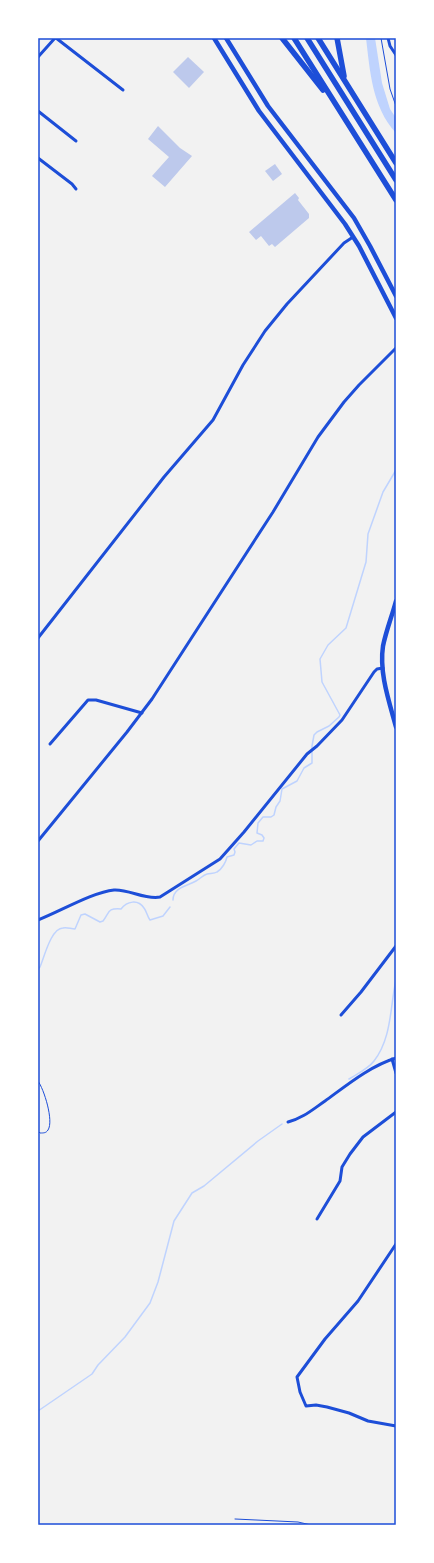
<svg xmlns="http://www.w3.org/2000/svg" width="434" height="1563" font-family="Quicksand,sans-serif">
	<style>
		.water { fill: #bfd3fe }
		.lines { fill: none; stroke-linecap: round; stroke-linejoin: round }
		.stream { stroke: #bfd3fe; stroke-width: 1.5 }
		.building { fill: #bdc9ec }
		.path { stroke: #1d4ed8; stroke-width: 1 }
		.minor { stroke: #1d4ed8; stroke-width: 3 }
		.secondary { stroke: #1d4ed8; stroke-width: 4.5 }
		.motorway { stroke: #1d4ed8; stroke-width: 5.5 }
		.neatline { fill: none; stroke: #1d4ed8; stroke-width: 1.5 }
	</style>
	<rect width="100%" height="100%" fill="#f2f2f2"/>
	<path class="water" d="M 366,38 L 375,38 L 382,83 L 390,109 L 396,118 L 396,133 C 372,107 370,71 366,38 Z"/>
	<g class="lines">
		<g class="stream">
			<path d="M 173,900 C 173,887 188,886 196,881 C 200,879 203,875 207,874 C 210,873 214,874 217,872 C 222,869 226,862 227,857 L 234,855 L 235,852 L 234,849 L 239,843 L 251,845 L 257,841 L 263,841 L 264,838 L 262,835 L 257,833 L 258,823 L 263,817 L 271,817 L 274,815 L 276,807 L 280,801 L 282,789 L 297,781 L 304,768 L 312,763 L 312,746 L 314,735 L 317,732 L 329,726 L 339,717 L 340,715 L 322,682 L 320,659 L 328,645 L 346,628 L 366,562 L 368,534 L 383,492 L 396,470"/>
			<path d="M 38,969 L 40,967 C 44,958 51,928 63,928 C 67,927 71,929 75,929 L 81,915 L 85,914 L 100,922 L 103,921 C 110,912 107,908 121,909 C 127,901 138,899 144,908 C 147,912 147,916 150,920 L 163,916 L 170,907"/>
			<path d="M 349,1079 C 357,1074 368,1069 374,1061 C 392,1038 390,1006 396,980"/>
			<polyline points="38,1411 92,1374 98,1365 125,1337 150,1303 158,1282 174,1221 192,1193 204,1186 258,1141 282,1124"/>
		</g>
	</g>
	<g class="building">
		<polygon points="188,57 204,72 189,88 173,72"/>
		<polygon points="158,126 180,148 192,156 165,187 152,176 169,157 148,139"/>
		<polygon points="275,164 282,174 273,181 265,171"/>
		<polygon points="295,193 299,198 298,200 309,214 309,218 275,247 272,244 269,246 261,236 256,240 249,232"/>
	</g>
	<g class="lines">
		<g class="path">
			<polyline points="381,38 390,89 396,106"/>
			<path d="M 38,1081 C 44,1089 54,1121 48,1130 C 46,1133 44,1133 40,1133 L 38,1131"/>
			<polyline points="235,1519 298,1522 311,1525"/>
		</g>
		<g class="minor">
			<polyline points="56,38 123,90"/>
			<polyline points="388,38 390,46 396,55"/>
			<polyline points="38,57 55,38"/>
			<polyline points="38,111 76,141"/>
			<polyline points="38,158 72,184 76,189"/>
			<polyline points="38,638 164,477 213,420 243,365 265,331 287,304 344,243 353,237"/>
			<polyline points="50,744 88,700 96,700 142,713"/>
			<polyline points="38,841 127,732 152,699 273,512 318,437 344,402 359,385 396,348"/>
			<path d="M 38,920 C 59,912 93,892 114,890 C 129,889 145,900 160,897 L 220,859 L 244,832 L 307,754 L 317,746 L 342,720 L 374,672 L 377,669 L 383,668"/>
			<polyline points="341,1015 361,992 396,946"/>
			<polyline points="392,1059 396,1073"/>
			<path d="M 288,1122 C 303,1118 312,1110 325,1101 C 347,1085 370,1066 396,1058"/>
			<polyline points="317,1219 340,1181 342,1167 350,1154 363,1137 396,1112"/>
			<polyline points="396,1244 358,1301 325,1339 297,1377 300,1392 306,1406 316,1405 327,1407 349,1413 368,1421 396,1426"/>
		</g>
		<g class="secondary">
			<polyline points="214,38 259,111 345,224 359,246 396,318"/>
			<polyline points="226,38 268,106 354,218 370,246 396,296"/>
			<path d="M 396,601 C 392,616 386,631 383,646 C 379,673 389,701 396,727"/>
		</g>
		<g class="motorway">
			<polyline points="282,38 323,90"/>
			<polyline points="294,38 396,200"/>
			<polyline points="307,38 396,180"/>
			<polyline points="318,38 396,163"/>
			<polyline points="337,38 344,76"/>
		</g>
	</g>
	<rect width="434" height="1563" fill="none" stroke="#ffffff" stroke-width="78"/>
	<rect x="39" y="39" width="356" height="1485" class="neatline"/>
</svg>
